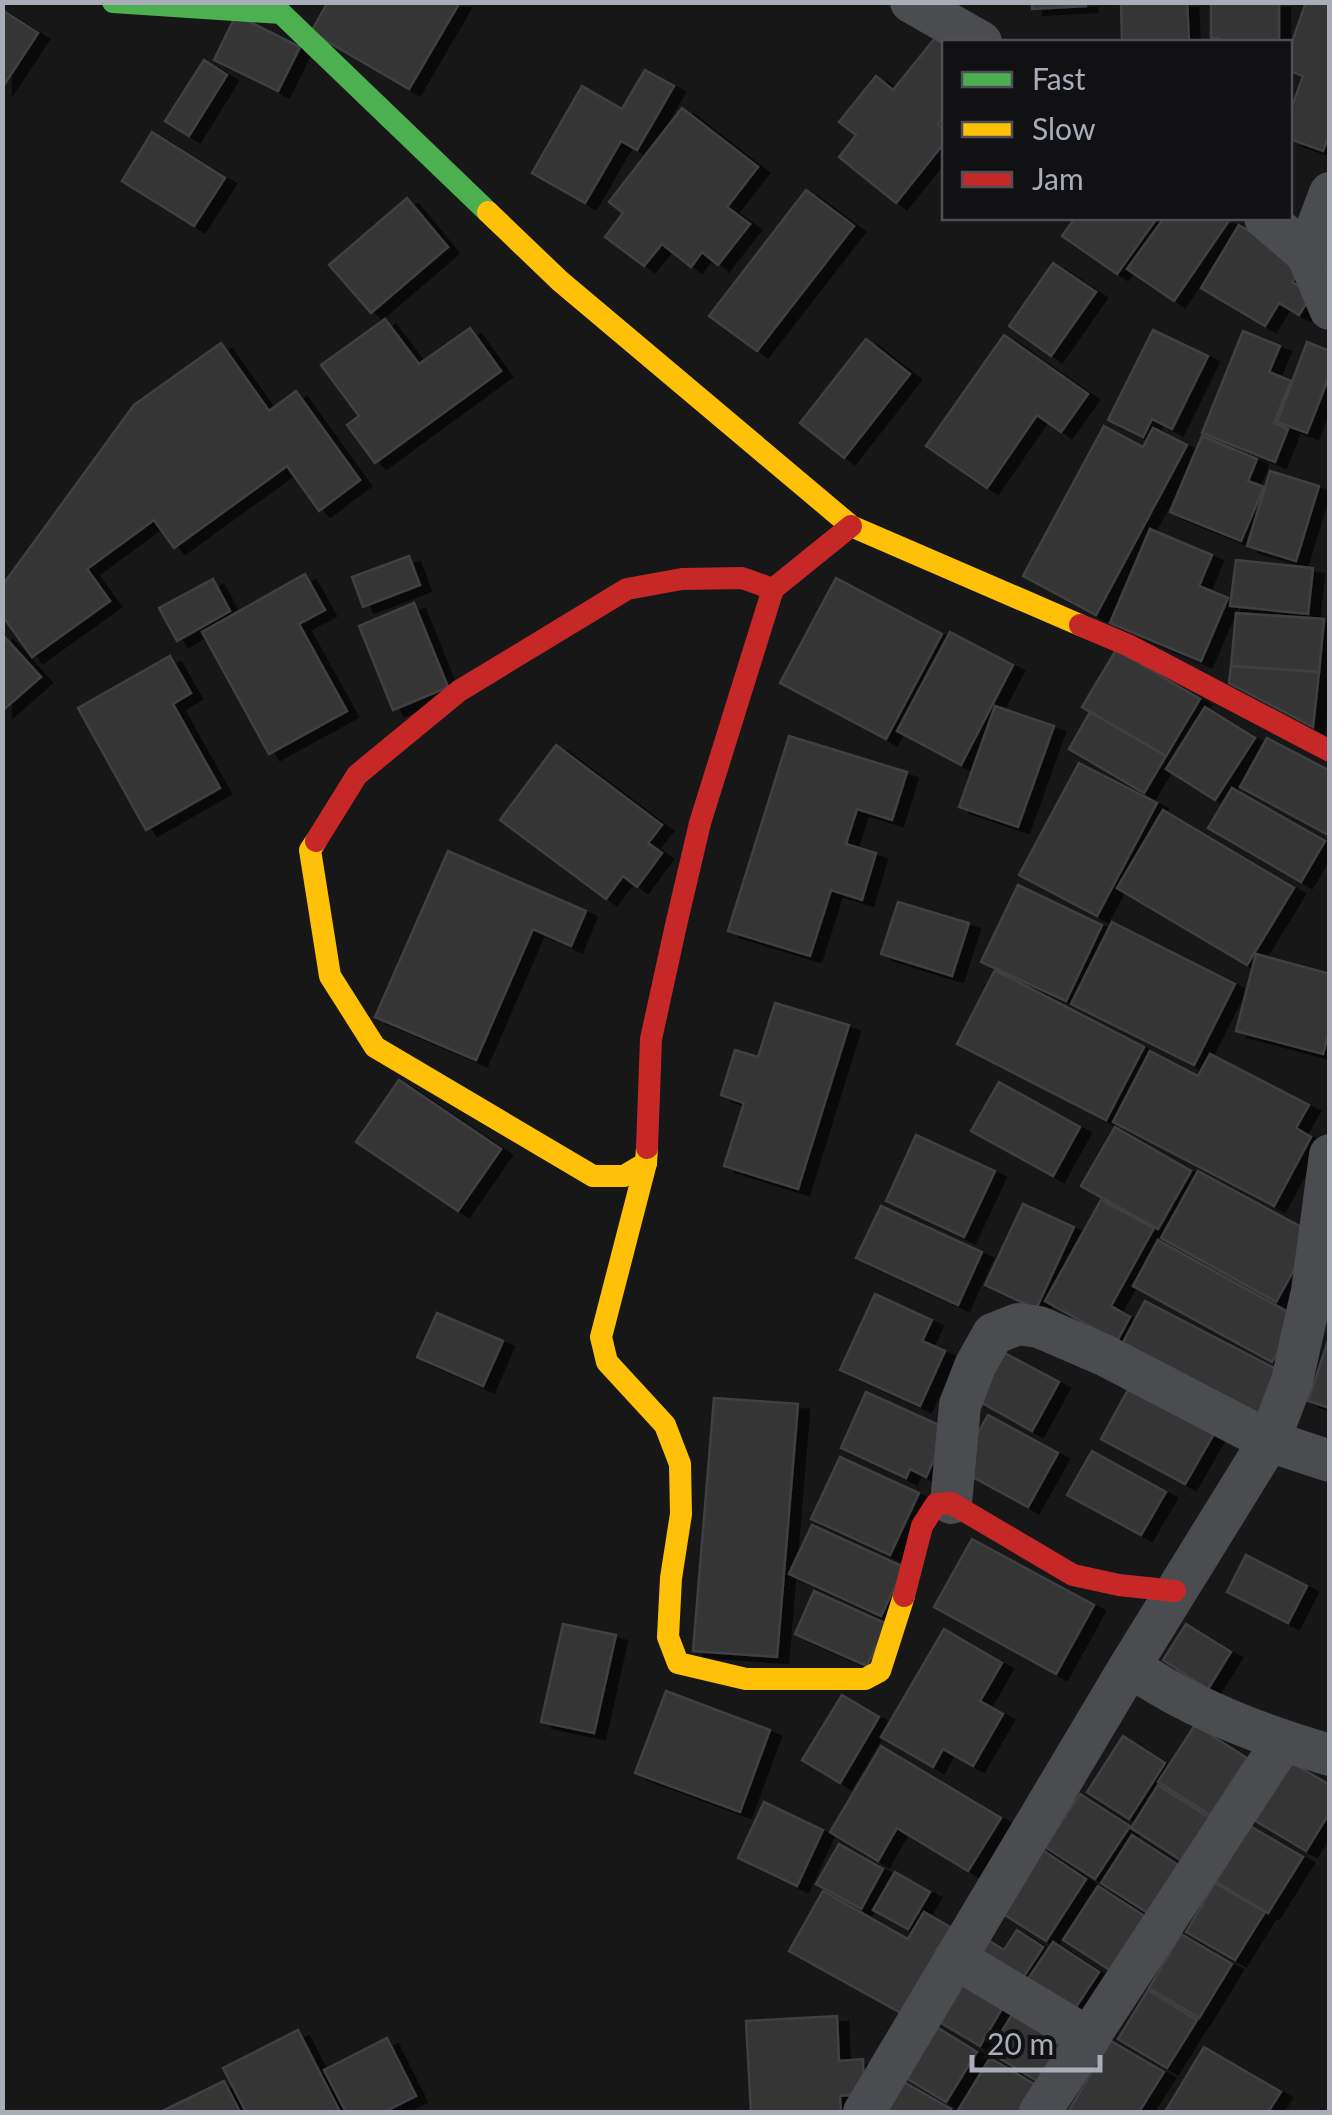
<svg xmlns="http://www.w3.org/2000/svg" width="1332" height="2115" font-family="Lato,sans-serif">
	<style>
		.building { fill: #353536; stroke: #3f4043; stroke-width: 2.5; filter: url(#shadow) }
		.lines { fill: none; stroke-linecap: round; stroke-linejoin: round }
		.street { stroke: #4b4c50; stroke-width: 42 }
		.fast { stroke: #4caf50; stroke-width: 22 }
		.slow { stroke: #ffc107; stroke-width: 22 }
		.jam { stroke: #c62828; stroke-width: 22 }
	</style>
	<defs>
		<filter id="shadow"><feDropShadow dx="11" dy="6" stdDeviation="0" flood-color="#0009"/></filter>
	</defs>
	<rect width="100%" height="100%" fill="#171717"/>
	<g class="building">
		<polygon points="328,2 460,2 409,89 311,32"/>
		<polygon points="1032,2 1086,2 1086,6 1032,9"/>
		<polygon points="1121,2 1187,2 1189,42 1122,42"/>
		<polygon points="1211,2 1279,2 1279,42 1221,42 1220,38 1211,38"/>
		<polygon points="1306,2 1330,2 1330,133 1323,151 1290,139 1290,112 1303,76 1290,71 1290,48"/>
		<polygon points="2,10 38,33 2,88"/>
		<polygon points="236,15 300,47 278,91 214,60"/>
		<polygon points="944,27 944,116 938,124 944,129 944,143 896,203 839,157 856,135 839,122 876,76 893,90"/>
		<polygon points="204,60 227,75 189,136 165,121"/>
		<polygon points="645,70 674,86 637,150 621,141 585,203 532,173 582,86 622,109"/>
		<polygon points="682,108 758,167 727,207 750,224 718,265 702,252 691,267 662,244 644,266 605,237 623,213 609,202"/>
		<polygon points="152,132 225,178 194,226 122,181"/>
		<polygon points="806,190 854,226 757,351 709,316"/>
		<polygon points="407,198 448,247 371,313 329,265"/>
		<polygon points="1075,218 1157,218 1117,274 1062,236"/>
		<polygon points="1164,218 1230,219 1174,301 1127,269"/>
		<polygon points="1239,225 1304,264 1292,282 1312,294 1299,315 1279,303 1265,326 1201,288"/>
		<polygon points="1053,263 1096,292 1051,356 1009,326"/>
		<polygon points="385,319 419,364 470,328 501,371 375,463 347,425 359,416 321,365"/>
		<polygon points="1153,330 1208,356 1172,429 1152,419 1143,437 1108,420"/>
		<polygon points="1243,331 1280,346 1269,372 1291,381 1274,423 1288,429 1275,462 1202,433"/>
		<polygon points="1004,335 1088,394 1061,432 1037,415 987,488 926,446"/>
		<polygon points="866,339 910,374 844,458 800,423"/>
		<polygon points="1307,342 1330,351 1330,374 1307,433 1277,422"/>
		<polygon points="221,343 269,411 296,391 360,480 319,511 287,466 174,548 154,520 87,569 110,601 32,657 2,615 2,586 134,405"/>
		<polygon points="1104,426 1143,447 1153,428 1187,445 1096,615 1023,576"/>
		<polygon points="1202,436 1257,459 1248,481 1264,487 1241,541 1170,512"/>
		<polygon points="1270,471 1319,486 1296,561 1247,546"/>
		<polygon points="1150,529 1212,555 1199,586 1228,598 1201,661 1110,623"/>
		<polygon points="409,556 420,585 363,607 352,577"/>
		<polygon points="1236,560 1313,568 1308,614 1230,606"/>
		<polygon points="305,574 325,610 299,624 347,711 269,754 202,632"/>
		<polygon points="836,578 942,634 886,739 780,683"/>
		<polygon points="213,579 230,611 177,641 159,608"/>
		<polygon points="414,603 448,687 393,710 359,626"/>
		<polygon points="1236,613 1324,619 1319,672 1231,666"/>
		<polygon points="950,632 1013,665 961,765 897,731"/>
		<polygon points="2,634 41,677 2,711"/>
		<polygon points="1116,650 1200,699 1166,756 1082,707"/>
		<polygon points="170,656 191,693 173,704 220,788 146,830 78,708"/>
		<polygon points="1231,666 1319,672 1313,727 1229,683"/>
		<polygon points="995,706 1054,726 1018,827 959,807"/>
		<polygon points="1205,707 1255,738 1215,800 1166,769"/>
		<polygon points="1090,712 1166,756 1144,793 1069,749"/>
		<polygon points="789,736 907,772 892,820 857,809 846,844 876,853 862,900 831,890 810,956 728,931"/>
		<polygon points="1267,738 1330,771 1330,836 1240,787"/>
		<polygon points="556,745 662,825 648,843 662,853 637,887 623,876 606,899 500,820"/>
		<polygon points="1079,763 1157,803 1097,916 1019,875"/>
		<polygon points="1232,788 1325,841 1301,882 1208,828"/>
		<polygon points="1163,810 1294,888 1247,965 1117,888"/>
		<polygon points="448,851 586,911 571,946 533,929 476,1060 375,1017"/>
		<polygon points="1018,885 1102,925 1066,1001 981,962"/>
		<polygon points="898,902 969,923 952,976 881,954"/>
		<polygon points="1112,922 1235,984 1194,1065 1071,1004"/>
		<polygon points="1256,954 1330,974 1330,1028 1323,1054 1236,1031"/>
		<polygon points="995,970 1144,1047 1106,1120 957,1044"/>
		<polygon points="775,1003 849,1025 798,1189 724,1166 744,1103 721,1095 735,1050 758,1057"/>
		<polygon points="1150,1051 1198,1076 1210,1054 1309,1105 1296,1128 1311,1137 1274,1206 1113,1122"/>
		<polygon points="399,1080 501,1149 458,1211 356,1142"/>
		<polygon points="999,1082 1080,1127 1053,1176 971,1131"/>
		<polygon points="1115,1127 1191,1171 1158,1229 1081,1186"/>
		<polygon points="916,1135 995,1171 964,1237 886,1201"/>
		<polygon points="1198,1171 1314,1234 1276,1302 1161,1238"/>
		<polygon points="1101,1200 1154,1228 1111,1306 1130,1317 1117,1341 1045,1301"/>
		<polygon points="1023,1204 1074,1227 1036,1309 985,1285"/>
		<polygon points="881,1206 982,1252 958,1305 856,1258"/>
		<polygon points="1158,1240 1297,1317 1272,1362 1133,1286"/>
		<polygon points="875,1294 932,1320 922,1341 945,1351 920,1406 840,1370"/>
		<polygon points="1145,1301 1284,1373 1256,1426 1117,1354"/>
		<polygon points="437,1313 503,1341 483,1386 417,1357"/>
		<polygon points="1330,1335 1330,1408 1308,1401"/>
		<polygon points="999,1350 1059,1382 1032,1431 973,1398"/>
		<polygon points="1134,1379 1219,1425 1185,1484 1101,1439"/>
		<polygon points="866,1392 948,1429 926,1477 910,1469 906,1478 841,1448"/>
		<polygon points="714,1398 798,1404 777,1657 693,1651"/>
		<polygon points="988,1415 1058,1453 1028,1507 958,1469"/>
		<polygon points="1092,1451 1166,1492 1141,1535 1067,1495"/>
		<polygon points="840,1457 919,1493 890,1555 811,1519"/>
		<polygon points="812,1525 904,1567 881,1616 789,1574"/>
		<polygon points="972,1539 1094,1605 1056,1674 934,1607"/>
		<polygon points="1246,1555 1307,1586 1288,1623 1227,1592"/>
		<polygon points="814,1591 887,1624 867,1666 795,1634"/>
		<polygon points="563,1624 616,1635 594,1733 541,1722"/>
		<polygon points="1186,1624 1231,1652 1208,1689 1163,1660"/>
		<polygon points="944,1629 1002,1663 980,1701 1003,1714 973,1766 943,1749 933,1767 881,1737"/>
		<polygon points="666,1691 770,1730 740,1812 635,1773"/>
		<polygon points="842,1695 879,1717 840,1783 802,1760"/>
		<polygon points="1195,1725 1247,1758 1210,1815 1158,1782"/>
		<polygon points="1123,1736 1165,1763 1129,1819 1087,1792"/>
		<polygon points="881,1746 1001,1818 968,1871 897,1828 878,1861 830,1832"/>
		<polygon points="1289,1761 1330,1785 1330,1812 1306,1851 1254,1820"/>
		<polygon points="1158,1785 1210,1818 1182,1861 1131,1828"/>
		<polygon points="1080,1794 1130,1826 1095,1879 1045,1847"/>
		<polygon points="764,1802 823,1830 797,1886 738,1858"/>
		<polygon points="1250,1826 1303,1857 1268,1913 1216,1882"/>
		<polygon points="1132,1835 1183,1868 1151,1915 1101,1883"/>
		<polygon points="839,1844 883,1869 861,1909 816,1884"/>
		<polygon points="1038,1847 1086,1879 1046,1941 997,1910"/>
		<polygon points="895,1872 930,1892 908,1929 873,1910"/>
		<polygon points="1215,1883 1265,1912 1235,1960 1186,1932"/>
		<polygon points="1098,1886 1154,1922 1119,1976 1063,1940"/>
		<polygon points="823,1891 908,1939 924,1912 959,1932 910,2018 789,1951"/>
		<polygon points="1017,1930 1043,1947 1017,1987 973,1958 986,1939 1004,1950"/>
		<polygon points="1181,1934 1232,1964 1199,2018 1149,1988"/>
		<polygon points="1053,1942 1099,1972 1066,2022 1019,1992"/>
		<polygon points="962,1966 1010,1995 980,2046 931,2017"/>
		<polygon points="1148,1990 1197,2020 1167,2068 1118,2039"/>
		<polygon points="1020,2002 1079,2037 1049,2088 989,2052"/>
		<polygon points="837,2016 839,2061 863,2059 864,2094 840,2096 841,2112 751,2112 746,2021"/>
		<polygon points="927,2021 977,2052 946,2102 896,2072"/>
		<polygon points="298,2030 340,2112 246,2112 223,2068"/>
		<polygon points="387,2038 416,2096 384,2112 346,2112 324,2070"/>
		<polygon points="1111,2041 1164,2072 1139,2112 1068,2112"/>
		<polygon points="1204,2047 1281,2092 1268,2112 1165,2112"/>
		<polygon points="990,2058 1046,2091 1033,2112 957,2112"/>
		<polygon points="897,2078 951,2109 949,2112 877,2112"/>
		<polygon points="224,2081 240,2112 160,2112"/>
	</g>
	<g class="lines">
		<g class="street">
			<polyline points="911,2 981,42"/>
			<polyline points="1265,218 1307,254 1330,309"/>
			<polyline points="1307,254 1330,193"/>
			<polyline points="951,1503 960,1405 975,1366 993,1334 1018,1324 1039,1327 1104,1355 1269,1441 1330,1461"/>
			<path d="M 1130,1666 C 1189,1708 1260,1735 1330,1755"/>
			<polyline points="955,1958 1089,2038"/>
			<polyline points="864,2112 1130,1666 1269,1441 1292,1381 1312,1291 1330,1155"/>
			<polyline points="1040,2112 1283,1741"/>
		</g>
		<polyline class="fast" points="113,2 281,13 488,212"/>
		<g class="slow">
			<polyline points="488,212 560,281 851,526 1080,625"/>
			<polyline points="316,841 310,850 330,976 375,1047 593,1176 624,1176 646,1163"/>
			<polyline points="647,1148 646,1163 601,1337 607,1362 665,1425 680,1464 681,1514 671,1578 668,1637 678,1663 746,1679 865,1679 880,1671 904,1596"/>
		</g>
		<g class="jam">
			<polyline points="1080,625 1130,646 1330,751"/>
			<polyline points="316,841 357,775 459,691 627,589 682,579 742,578 773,589 851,526"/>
			<polyline points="647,1148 651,1039 676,925 700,823 773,589"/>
			<polyline points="904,1596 922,1526 936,1504 951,1503 1073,1575 1119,1585 1175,1591"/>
		</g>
	</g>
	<rect width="1332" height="2115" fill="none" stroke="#a8adb8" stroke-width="10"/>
	<rect x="942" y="40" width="350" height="180" fill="#111113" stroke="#4d4f55" stroke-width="2.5"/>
	<rect x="962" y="72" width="50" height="15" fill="#4caf50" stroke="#4d4f55" stroke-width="2.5"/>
	<text x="1032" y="90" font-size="30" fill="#a8adb8">Fast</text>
	<rect x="962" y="122" width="50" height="15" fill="#ffc107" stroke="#4d4f55" stroke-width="2.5"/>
	<text x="1032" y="140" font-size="30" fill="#a8adb8">Slow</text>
	<rect x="962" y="172" width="50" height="15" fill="#c62828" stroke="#4d4f55" stroke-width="2.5"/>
	<text x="1032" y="190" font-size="30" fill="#a8adb8">Jam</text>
	<path d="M972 2055v15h128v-15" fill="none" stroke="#a8adb8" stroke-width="5"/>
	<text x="987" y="2055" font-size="30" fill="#a8adb8" stroke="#111113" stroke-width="8" paint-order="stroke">20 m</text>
</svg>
